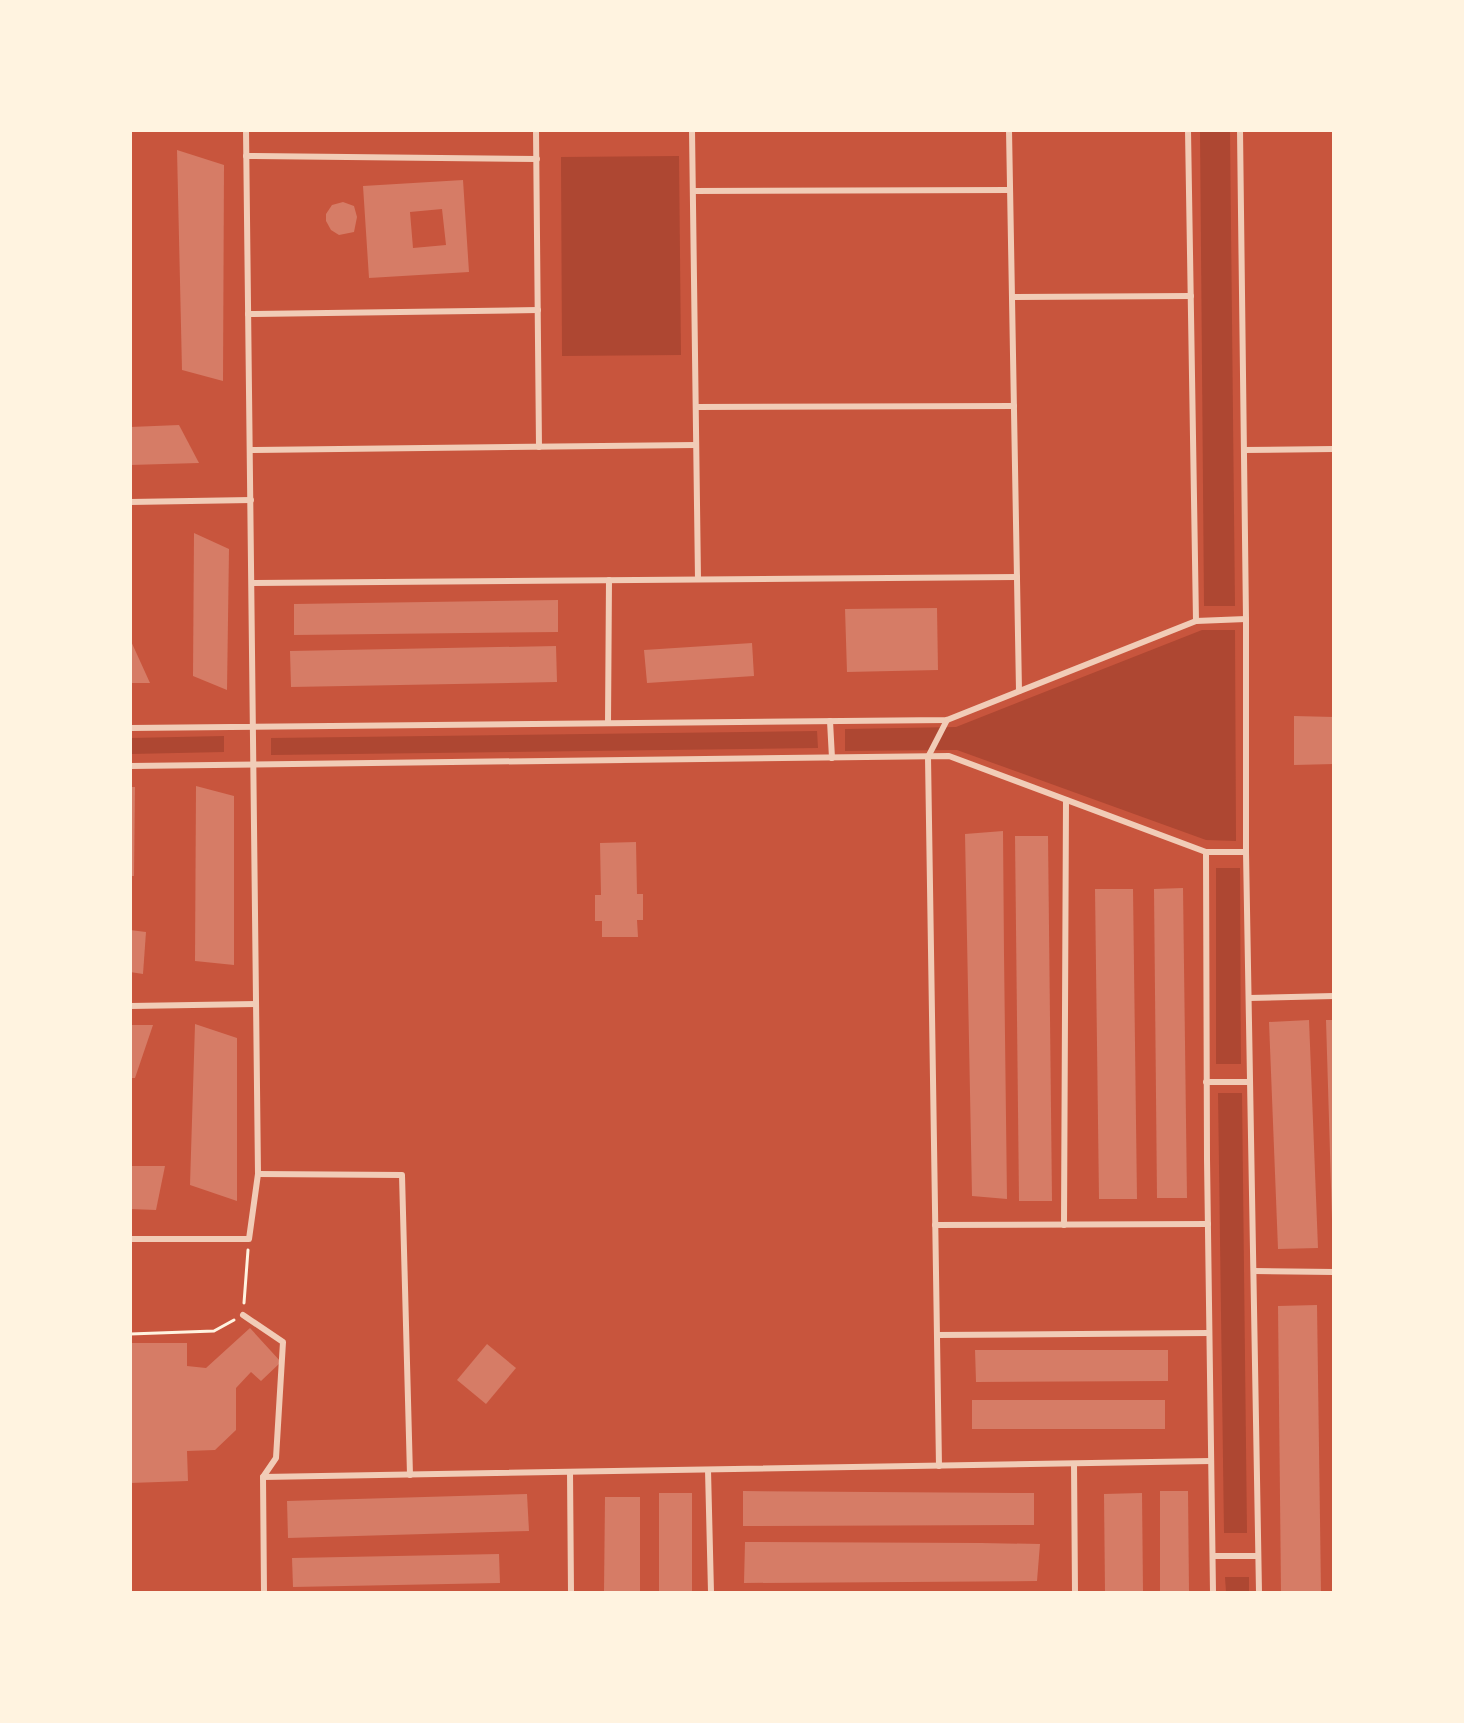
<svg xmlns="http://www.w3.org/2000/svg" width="1464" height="1723" font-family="Quicksand,sans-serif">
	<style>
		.green { fill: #ae4732 }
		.building { fill: #d67c66; fill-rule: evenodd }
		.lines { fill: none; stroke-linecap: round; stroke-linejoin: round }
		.path { stroke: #fff3e0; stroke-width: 3 }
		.minor { stroke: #f1ccb7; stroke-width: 6 }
	</style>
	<rect width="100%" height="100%" fill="#c8553d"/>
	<g class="green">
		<polygon points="1200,131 1230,131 1235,606 1204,606"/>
		<polygon points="679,156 681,355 562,356 561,157"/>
		<polygon points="1202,630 1235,630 1236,841 1206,840 957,750 845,751 845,729 956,727"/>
		<polygon points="817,731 818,748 271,755 271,738"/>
		<polygon points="224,736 224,752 131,754 131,738"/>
		<polygon points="1216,868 1240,868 1241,1064 1216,1064"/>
		<polygon points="1218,1093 1242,1093 1247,1533 1224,1533"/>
		<polygon points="1225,1577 1249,1577 1249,1592 1226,1592"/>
	</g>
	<g class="building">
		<polygon points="177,150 224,165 223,381 182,370"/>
		<path d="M 463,180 L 469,272 L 369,278 L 363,186 ZM 442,209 L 446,245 L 413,248 L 410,212 Z"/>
		<polygon points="343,202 354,206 357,217 354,232 339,235 331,230 326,221 326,214 332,205"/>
		<polygon points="179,425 199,463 130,465 130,427"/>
		<polygon points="194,533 229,549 227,690 193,676"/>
		<polygon points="558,600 558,632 294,635 294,604"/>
		<polygon points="937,608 938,670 847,672 845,609"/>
		<polygon points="130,639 150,683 130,683"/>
		<polygon points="752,643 754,676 647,683 644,650"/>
		<polygon points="556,646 557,682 291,687 290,651"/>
		<polygon points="1294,716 1334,717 1334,764 1294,765"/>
		<polygon points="196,786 234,796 234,965 195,961"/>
		<polygon points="130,787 135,787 134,876 130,876"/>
		<polygon points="1003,831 1004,954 1007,1199 972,1196 965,834"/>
		<polygon points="1015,836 1048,836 1052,1201 1019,1201"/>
		<polygon points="636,842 637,894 643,894 643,920 637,920 638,937 602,937 602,921 595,921 595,895 601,895 600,843"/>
		<polygon points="1183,888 1187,1198 1157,1198 1154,889"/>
		<polygon points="1095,889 1133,889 1137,1199 1099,1199"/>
		<polygon points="130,930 146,932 143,974 130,972"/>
		<polygon points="1309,1020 1318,1248 1278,1249 1269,1022"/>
		<polygon points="1326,1020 1334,1020 1334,1220 1332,1220"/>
		<polygon points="195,1024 237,1038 237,1201 190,1185"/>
		<polygon points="130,1025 153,1025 135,1078 130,1078"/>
		<polygon points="130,1166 165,1166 156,1210 130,1209"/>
		<polygon points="1317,1305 1321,1592 1281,1592 1278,1306"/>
		<polygon points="250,1328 281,1362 261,1381 251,1372 236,1388 236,1430 215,1450 187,1451 188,1481 130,1483 130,1343 187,1343 187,1366 206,1368"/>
		<polygon points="487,1344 516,1368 486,1404 457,1380"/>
		<polygon points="975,1350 1168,1350 1168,1381 976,1382"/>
		<rect x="972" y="1400" width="193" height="29"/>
		<polygon points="743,1491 1034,1493 1034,1525 743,1526"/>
		<polygon points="1160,1491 1188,1491 1189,1592 1160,1592"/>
		<rect x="659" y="1493" width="33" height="99"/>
		<polygon points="1142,1493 1143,1592 1105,1592 1104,1494"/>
		<polygon points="527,1494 529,1531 288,1538 287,1501"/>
		<polygon points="605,1497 640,1497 640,1592 604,1592"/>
		<polygon points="745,1542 981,1543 1040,1544 1037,1581 744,1583"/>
		<polygon points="499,1554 500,1583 293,1587 292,1558"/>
	</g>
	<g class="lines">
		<g class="path">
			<polyline points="244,1303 248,1250"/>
			<polyline points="130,1334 214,1331 234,1320"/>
		</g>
		<g class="minor">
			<polyline points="536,130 539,447"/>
			<polyline points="692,130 698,579"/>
			<polyline points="1009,130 1019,691"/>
			<polyline points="1188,130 1196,621"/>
			<polyline points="1240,130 1246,619 1246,852 1259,1592"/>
			<polyline points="246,156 537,159"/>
			<polyline points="693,191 1010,190"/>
			<polyline points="1012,297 1191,296"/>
			<polyline points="248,314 538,310"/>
			<polyline points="696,407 1014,406"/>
			<polyline points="250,450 696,445"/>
			<polyline points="1244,450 1334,449"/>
			<polyline points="130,502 251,500"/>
			<polyline points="252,583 1017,577"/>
			<polyline points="830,721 832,758"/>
			<polyline points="608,723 609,580"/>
			<polyline points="130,728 947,720 1196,621 1246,619"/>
			<polyline points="130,766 949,756 1206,852 1246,852"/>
			<polyline points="1206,852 1207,1159 1213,1592"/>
			<polyline points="1249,998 1334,996"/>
			<polyline points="130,1006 256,1004"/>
			<polyline points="1206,1082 1250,1082"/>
			<polyline points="258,1174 402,1175 410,1475"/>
			<polyline points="935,1225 1208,1224"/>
			<polyline points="1064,1225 1066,800"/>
			<polyline points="130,1239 249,1239 258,1174 246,130"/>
			<polyline points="1254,1271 1334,1272"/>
			<polyline points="243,1315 283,1342 276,1458 263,1477 264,1592"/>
			<polyline points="937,1335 1209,1333"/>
			<polyline points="1074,1464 1075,1592"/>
			<polyline points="939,1466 928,757 947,720"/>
			<polyline points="708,1470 711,1592"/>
			<polyline points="570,1472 571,1592"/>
			<polyline points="263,1477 1211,1461"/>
			<polyline points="1213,1556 1258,1556"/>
		</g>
	</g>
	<rect width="1464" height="1723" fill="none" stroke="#fff3e0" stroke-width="264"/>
</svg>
